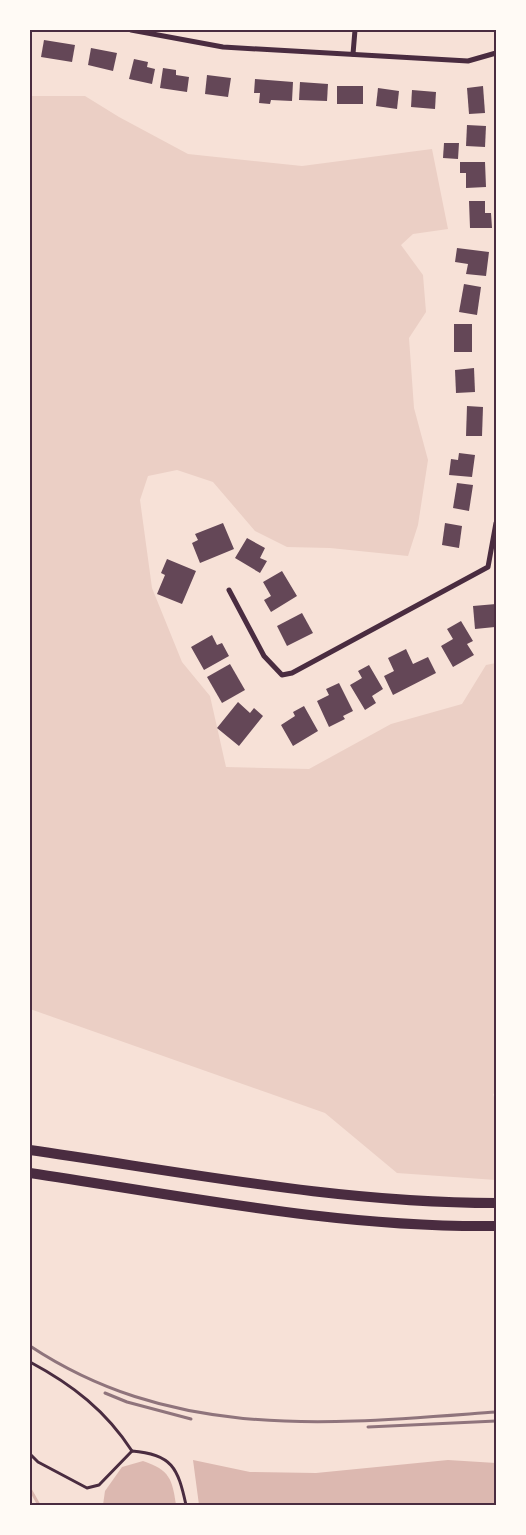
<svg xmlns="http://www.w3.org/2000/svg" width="526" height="1535" font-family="'Playfair Display',serif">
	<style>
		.green { fill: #ebcfc5 }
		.water { fill: #dcb8b0 }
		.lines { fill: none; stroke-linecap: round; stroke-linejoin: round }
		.stream { stroke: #dcb8b0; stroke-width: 3 }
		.building { fill: #644757 }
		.service { stroke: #4a2c40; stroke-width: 3 }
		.minor { stroke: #4a2c40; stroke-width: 5 }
		.primary { stroke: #4a2c40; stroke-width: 10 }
		.rail { stroke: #8f747c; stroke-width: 3 }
		.neatline { fill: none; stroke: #4a2c40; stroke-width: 2 }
	</style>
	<rect width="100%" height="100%" fill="#f7e1d7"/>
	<polygon class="green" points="30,96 85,96 119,117 188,154 302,166 432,149 448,229 413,234 401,245 423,275 426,312 409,338 414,408 428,460 418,525 408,556 330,548 287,547 255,531 213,482 177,470 148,476 140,500 152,588 182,662 210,696 226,767 309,769 391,724 462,704 486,665 496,663 496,1093 493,1094 496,1103 496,1180 397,1173 325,1113 30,1009"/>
	<g class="water">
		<polygon points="193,1460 250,1472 316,1473 448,1460 496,1463 496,1505 199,1505"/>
		<path d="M 143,1461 C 170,1470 172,1479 176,1505 L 103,1505 L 105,1491 L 122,1467 Z"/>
	</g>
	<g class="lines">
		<polyline class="stream" points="30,1489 39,1505"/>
	</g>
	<g class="building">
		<polygon points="44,40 75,45 72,62 41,57"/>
		<polygon points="91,48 117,53 113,71 88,65"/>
		<polygon points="134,59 148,62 147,67 155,69 152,84 129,79"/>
		<polygon points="163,68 176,70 176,75 189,77 187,92 160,88"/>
		<polygon points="207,75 231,78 228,97 205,94"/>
		<polygon points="255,79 293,82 292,101 271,100 270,104 259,103 260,93 254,93"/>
		<polygon points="300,82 328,84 327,101 299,100"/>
		<rect x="337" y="86" width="26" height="18"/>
		<polygon points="483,86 485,113 469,114 467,88"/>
		<polygon points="378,88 399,91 397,109 376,106"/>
		<polygon points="412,90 436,92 435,109 411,107"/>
		<polygon points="467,125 486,126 485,147 466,146"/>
		<polygon points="444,143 459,143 458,159 443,158"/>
		<polygon points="460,162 485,162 486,187 466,188 466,173 460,173"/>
		<polygon points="469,201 485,201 485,213 491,213 492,228 470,228"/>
		<polygon points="457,248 489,252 486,276 466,274 468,264 455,262"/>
		<polygon points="464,284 481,287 477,315 459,312"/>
		<rect x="454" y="324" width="18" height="28"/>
		<polygon points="474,368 475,392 456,393 455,370"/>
		<polygon points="467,406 483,407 482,436 466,436"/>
		<polygon points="459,453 475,455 472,477 449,475 451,459 458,460"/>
		<polygon points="457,483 473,485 469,511 453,508"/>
		<polygon points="223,523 234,549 200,563 192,543 198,540 195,534"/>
		<polygon points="445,523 462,526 459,548 442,545"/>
		<polygon points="247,538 265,548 260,558 267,561 260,573 235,558"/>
		<polygon points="167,559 196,571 182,604 157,594 165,575 161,573"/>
		<polygon points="282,571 297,596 271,612 264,600 271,596 263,582"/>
		<polygon points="496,604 495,627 475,629 473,606"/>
		<polygon points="302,613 313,633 287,646 277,626"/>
		<polygon points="461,621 473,641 467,644 474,655 453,667 441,646 453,639 447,629"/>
		<polygon points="212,635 217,645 222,643 229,656 204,670 191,647"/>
		<polygon points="406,649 413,664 428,657 436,673 393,695 384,676 394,671 388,658"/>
		<polygon points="230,664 245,690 222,703 207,677"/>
		<polygon points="369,665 383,689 372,696 376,703 365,710 350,685 362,678 358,671"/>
		<polygon points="339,683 353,711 343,716 345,719 329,727 317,701 329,695 326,689"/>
		<polygon points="238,702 250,713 254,708 263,716 239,746 217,728"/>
		<polygon points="304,706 318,731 293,746 281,725 295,716 293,712"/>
	</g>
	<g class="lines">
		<g class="service">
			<path d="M 30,1362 C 73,1385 106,1411 132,1451"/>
			<path d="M 30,1454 L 38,1462 L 87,1488 L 99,1485 L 132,1451 C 172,1454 178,1468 186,1505"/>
		</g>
		<g class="minor">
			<polyline points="131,30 223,47 468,61 496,53"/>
			<polyline points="353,54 355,30"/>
			<polyline points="229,590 264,656 282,675 292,673 488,567 496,523"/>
		</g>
		<g class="primary">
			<path d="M 30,1150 C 184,1172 340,1203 496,1203"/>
			<path d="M 30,1173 C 184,1196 340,1228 496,1226"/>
		</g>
		<g class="rail">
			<path d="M 30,1346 C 175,1442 332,1424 496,1412"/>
			<polyline points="105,1393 127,1402 191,1419"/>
			<polyline points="368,1427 496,1421"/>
		</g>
	</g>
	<rect width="526" height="1535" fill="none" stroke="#fffaf5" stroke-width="62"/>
	<rect x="31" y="31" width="464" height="1473" class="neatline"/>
</svg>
